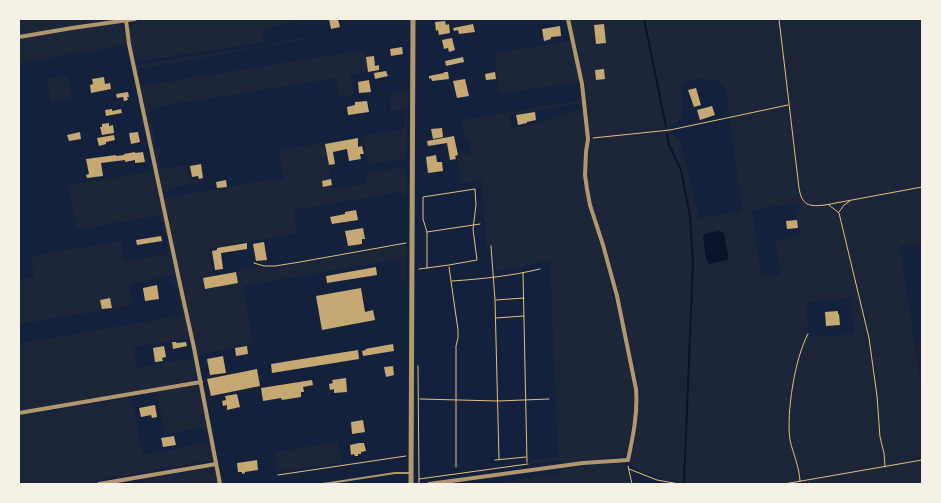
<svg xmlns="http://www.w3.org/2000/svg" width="941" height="503" font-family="'PT Sans Narrow',sans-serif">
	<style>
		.green { fill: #1d2539; fill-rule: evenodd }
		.water { fill: #0b132b }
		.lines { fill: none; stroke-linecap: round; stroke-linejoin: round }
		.stream { stroke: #0b132b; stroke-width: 2 }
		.building { fill: #c6a872 }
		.path { stroke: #e5c07b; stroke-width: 1 }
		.service { stroke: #b1986c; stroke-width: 2 }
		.minor { stroke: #b1986c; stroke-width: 4 }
		.tertiary { stroke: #b1986c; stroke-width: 5 }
	</style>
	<rect width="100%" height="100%" fill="#14213d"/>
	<g class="green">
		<polygon points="19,19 114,19 47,30 48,34 119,23 123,26 127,45 19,63"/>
		<polygon points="149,19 301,19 262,30 264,42 142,61 136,59 134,55 129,33 129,28 131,24 135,21"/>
		<path d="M 565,19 L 778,19 L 779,28 L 782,27 L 781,19 L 922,19 L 922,243 L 900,246 L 922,396 L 922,484 L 690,484 C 670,479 645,477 630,464 L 634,445 L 640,395 L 622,310 L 605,244 L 601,247 L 634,386 L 635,406 L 627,451 L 624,455 L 615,457 L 560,464 L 559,460 L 530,464 L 529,461 L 558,457 L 550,261 L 496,271 L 494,246 L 486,246 L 482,180 L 461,183 L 457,156 L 471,153 L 469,139 L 465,139 L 461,120 L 582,100 L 582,104 L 579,106 L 576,104 L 509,115 L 512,129 L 526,126 L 579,110 L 583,110 L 586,134 L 584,154 L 589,156 L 590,143 L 594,139 L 594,136 L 589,136 L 584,81 L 500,94 L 494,53 L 570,41 ZM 702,78 L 720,82 L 726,89 L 742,211 L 699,218 L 681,142 L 671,133 L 670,127 L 681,119 C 682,115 683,111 683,106 C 683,97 678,85 689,81 C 693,79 698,79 702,78 ZM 797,203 L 803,209 L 796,210 L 800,236 L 776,241 L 780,275 L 761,276 L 752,210 ZM 851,298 L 854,334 L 809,337 L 806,302 Z"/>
		<polygon points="308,36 308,39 138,69 137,65 267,45"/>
		<polygon points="364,50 368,72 350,75 354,95 339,97 336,78 149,108 161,169 186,165 189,180 203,178 204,182 168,188 168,190 162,190 141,86"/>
		<polygon points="68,76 72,99 51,102 47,79"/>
		<polygon points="408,91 406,158 400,160 368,164 363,136 404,129 406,109 391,111 391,93"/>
		<path d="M 325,142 L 333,189 L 365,184 L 367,176 L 370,173 L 399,167 L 406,170 L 406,194 L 402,198 L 401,192 L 293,210 L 296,233 L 208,249 L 213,276 L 203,278 L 205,289 L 238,283 L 236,272 C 244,264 260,267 271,269 L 403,245 L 406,246 L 406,279 L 401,281 L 401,259 L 243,286 L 253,345 L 200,354 L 200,357 L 198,357 L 165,200 L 165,198 L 268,180 L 281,179 L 284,180 L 279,150 Z"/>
		<polygon points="154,171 158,189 157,191 159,192 157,195 160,200 167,233 165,233 161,215 77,230 68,185"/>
		<polygon points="121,241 125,262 169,254 167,243 169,242 174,270 174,274 167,277 129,284 133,305 19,324 19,280 34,277 31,256"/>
		<path d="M 174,279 L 178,282 L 190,338 L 133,347 L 136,368 L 194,358 C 195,365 199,375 194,381 L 19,411 L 19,344 L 182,315 L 175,284 L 172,284 L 168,281 Z"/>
		<polygon points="196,385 199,386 200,388 208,432 204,433 203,427 165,434 157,392"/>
		<polygon points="131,398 143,455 206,443 210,442 214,460 76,484 19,484 19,417"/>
		<polygon points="338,442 342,463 277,472 274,452"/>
		<polygon points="620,462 627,470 630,484 488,484 561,474 561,469"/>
		<polygon points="214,467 215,467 219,484 147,484 146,479"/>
	</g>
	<polygon class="water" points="720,231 724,233 728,256 727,260 709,264 706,259 703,236 707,233"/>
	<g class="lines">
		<g class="stream">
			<polyline points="644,19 666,127"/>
			<polyline points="667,134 669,145 681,170 690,217 693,262 684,483"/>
		</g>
	</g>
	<g class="building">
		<polygon points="329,19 338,19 340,27 331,29"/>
		<polygon points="445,21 446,25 449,24 450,33 439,35 438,30 436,31 435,22"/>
		<polygon points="473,24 475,32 459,34 458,30 454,31 453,28"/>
		<polygon points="604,24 606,43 596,44 594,25"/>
		<polygon points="560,26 561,36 551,37 551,39 544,41 542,29"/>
		<polygon points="452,38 455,50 449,52 448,48 444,49 442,40"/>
		<polygon points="402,47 403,54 391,56 390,49"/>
		<polygon points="374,56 375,66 379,65 379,70 368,72 366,57"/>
		<polygon points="463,57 464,62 446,66 445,61"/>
		<polygon points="604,69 605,79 596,80 595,70"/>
		<polygon points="386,71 388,76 375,79 374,73"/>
		<polygon points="444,72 448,72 449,79 432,81 431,78 429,79 429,76 444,73"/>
		<polygon points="495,72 496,79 486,80 485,74"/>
		<polygon points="104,77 105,84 110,83 111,89 91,93 90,85 93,84 92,79"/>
		<polygon points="465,79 469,96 457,98 453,81"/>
		<polygon points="369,80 371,92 359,93 358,82"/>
		<polygon points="696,88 701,105 694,107 688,90"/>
		<polygon points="128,92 129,97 127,97 128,100 124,101 123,97 117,98 116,94"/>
		<polygon points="367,101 369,112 348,115 347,107 355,105 355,102"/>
		<polygon points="712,106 715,115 700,120 697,110"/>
		<polygon points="112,109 112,111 121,109 122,113 106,116 105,110"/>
		<polygon points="535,112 536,120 527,122 527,123 518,125 516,115"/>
		<polygon points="109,123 109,126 113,125 114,133 102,135 100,127 102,127 102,124"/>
		<polygon points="442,128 443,137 433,139 431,129"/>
		<polygon points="80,132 81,139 69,141 67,135"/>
		<polygon points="138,132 140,142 131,144 129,133"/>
		<polygon points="114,135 115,140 106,142 106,144 99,146 97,138"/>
		<polygon points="454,136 458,155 455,156 456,159 450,160 447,143 428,146 427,141"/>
		<polygon points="358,138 358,147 362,146 364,154 360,154 361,159 349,161 347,149 333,152 335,164 329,165 325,144"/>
		<polygon points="135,152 135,153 143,152 145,162 135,163 135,160 125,162 125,160 101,163 103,176 87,178 86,175 89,174 86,159 116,155 116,156 124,155 124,154"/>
		<polygon points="436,155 437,162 442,162 443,171 428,173 426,157"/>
		<polygon points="201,164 203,178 199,179 198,176 192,177 190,166"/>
		<polygon points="331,179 332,185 323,187 322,181"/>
		<polygon points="226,180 227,187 217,188 216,182"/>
		<polygon points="356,210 358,220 332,224 330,217 345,214 345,212"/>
		<polygon points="797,220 798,228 787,229 786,221"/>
		<polygon points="363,228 365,239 362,239 362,244 348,246 345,231"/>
		<polygon points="161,236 162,241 137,245 136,240"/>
		<polygon points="264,242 267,260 256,261 253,244"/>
		<polygon points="247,243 247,249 221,253 223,269 215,270 212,251 217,250 217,248"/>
		<polygon points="376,267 377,275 327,283 326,276"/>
		<polygon points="236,272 238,283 205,289 203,278"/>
		<polygon points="157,285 159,299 145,301 143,288"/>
		<polygon points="361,288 365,312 373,310 375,320 322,330 316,296"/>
		<polygon points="110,298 112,308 102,309 100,300"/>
		<polygon points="838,311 838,314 839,314 840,325 826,326 825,312"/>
		<polygon points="172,342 176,342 177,343 186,342 187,346 173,349"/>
		<polygon points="393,344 394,351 363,356 362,351 366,350 365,349"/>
		<polygon points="164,346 166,357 162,358 163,361 155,362 153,348"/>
		<polygon points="247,346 248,354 236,356 235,348"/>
		<polygon points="358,350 359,359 272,373 271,364"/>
		<polygon points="223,356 226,373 210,375 207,359"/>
		<polygon points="393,366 394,375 386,377 384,367"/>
		<polygon points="257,369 260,386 211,396 207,379"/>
		<polygon points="346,378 347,392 334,393 334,389 330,390 329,384 333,383 332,380"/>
		<polygon points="312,380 313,385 303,387 304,392 301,392 301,397 282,400 281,398 263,401 261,388"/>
		<polygon points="237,394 240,407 227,410 227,405 223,406 222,401 226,400 225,396"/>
		<polygon points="155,405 157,417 152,418 151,415 141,417 139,408"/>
		<polygon points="363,420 365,432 352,434 351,422"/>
		<polygon points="174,436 176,445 163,447 161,438"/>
		<polygon points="359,443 364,443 366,451 361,452 361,454 358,454 358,456 355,456 354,454 351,455 350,445"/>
		<polygon points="257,460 258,470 245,472 245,473 242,474 242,472 238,472 237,463"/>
	</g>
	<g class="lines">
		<g class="path">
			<path d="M 779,19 L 799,188 C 802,205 808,207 825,205 L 922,187"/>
			<polyline points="593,138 670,130 788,105"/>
			<polyline points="829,205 839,213 869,338 877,396 880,437 884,453 885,467"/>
			<polyline points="839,212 844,205 850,201"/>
			<polyline points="491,246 495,300 499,459"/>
			<polyline points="254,263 264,266 275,266 300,262 406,243"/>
			<polyline points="449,267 458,330 458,338 456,346 456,467"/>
			<polyline points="427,268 427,232 480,224"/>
			<polyline points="419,269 449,265 477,260 473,229 476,205 475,189 423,197 423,219 427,232"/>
			<polyline points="523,273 527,462"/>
			<path d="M 452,281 C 482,279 511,276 540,269"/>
			<polyline points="496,300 524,298"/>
			<polyline points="496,318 524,316"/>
			<polyline points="418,366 419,479"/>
			<polyline points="420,399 498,401 549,399"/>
			<polyline points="495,460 526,457"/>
			<polyline points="628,466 632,484"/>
			<polyline points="629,469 657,480 679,484"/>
			<polyline points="278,475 406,456"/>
			<path d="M 800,481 C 799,465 793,454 790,440 C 786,414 795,357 808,334"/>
			<polyline points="419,484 419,479 528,464"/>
			<polyline points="784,484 922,460"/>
		</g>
		<polyline class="service" points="323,484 395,473 409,473"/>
		<g class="minor">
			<polyline points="126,20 129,44 178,275 194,348 220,484"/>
			<polyline points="19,37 72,28 135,19"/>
			<polyline points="19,413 201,382"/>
			<polyline points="99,484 216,464"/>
			<path d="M 429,484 L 583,463 L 628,460 C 633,437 638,412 636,389 L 617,296 L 603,245 L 590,205 L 587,189 L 585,175 L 586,152 L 588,139 L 582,84 L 568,19"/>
		</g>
		<polyline class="tertiary" points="411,484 413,19"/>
	</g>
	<rect width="941" height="503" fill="none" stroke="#f6f1e7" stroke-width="40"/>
</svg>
